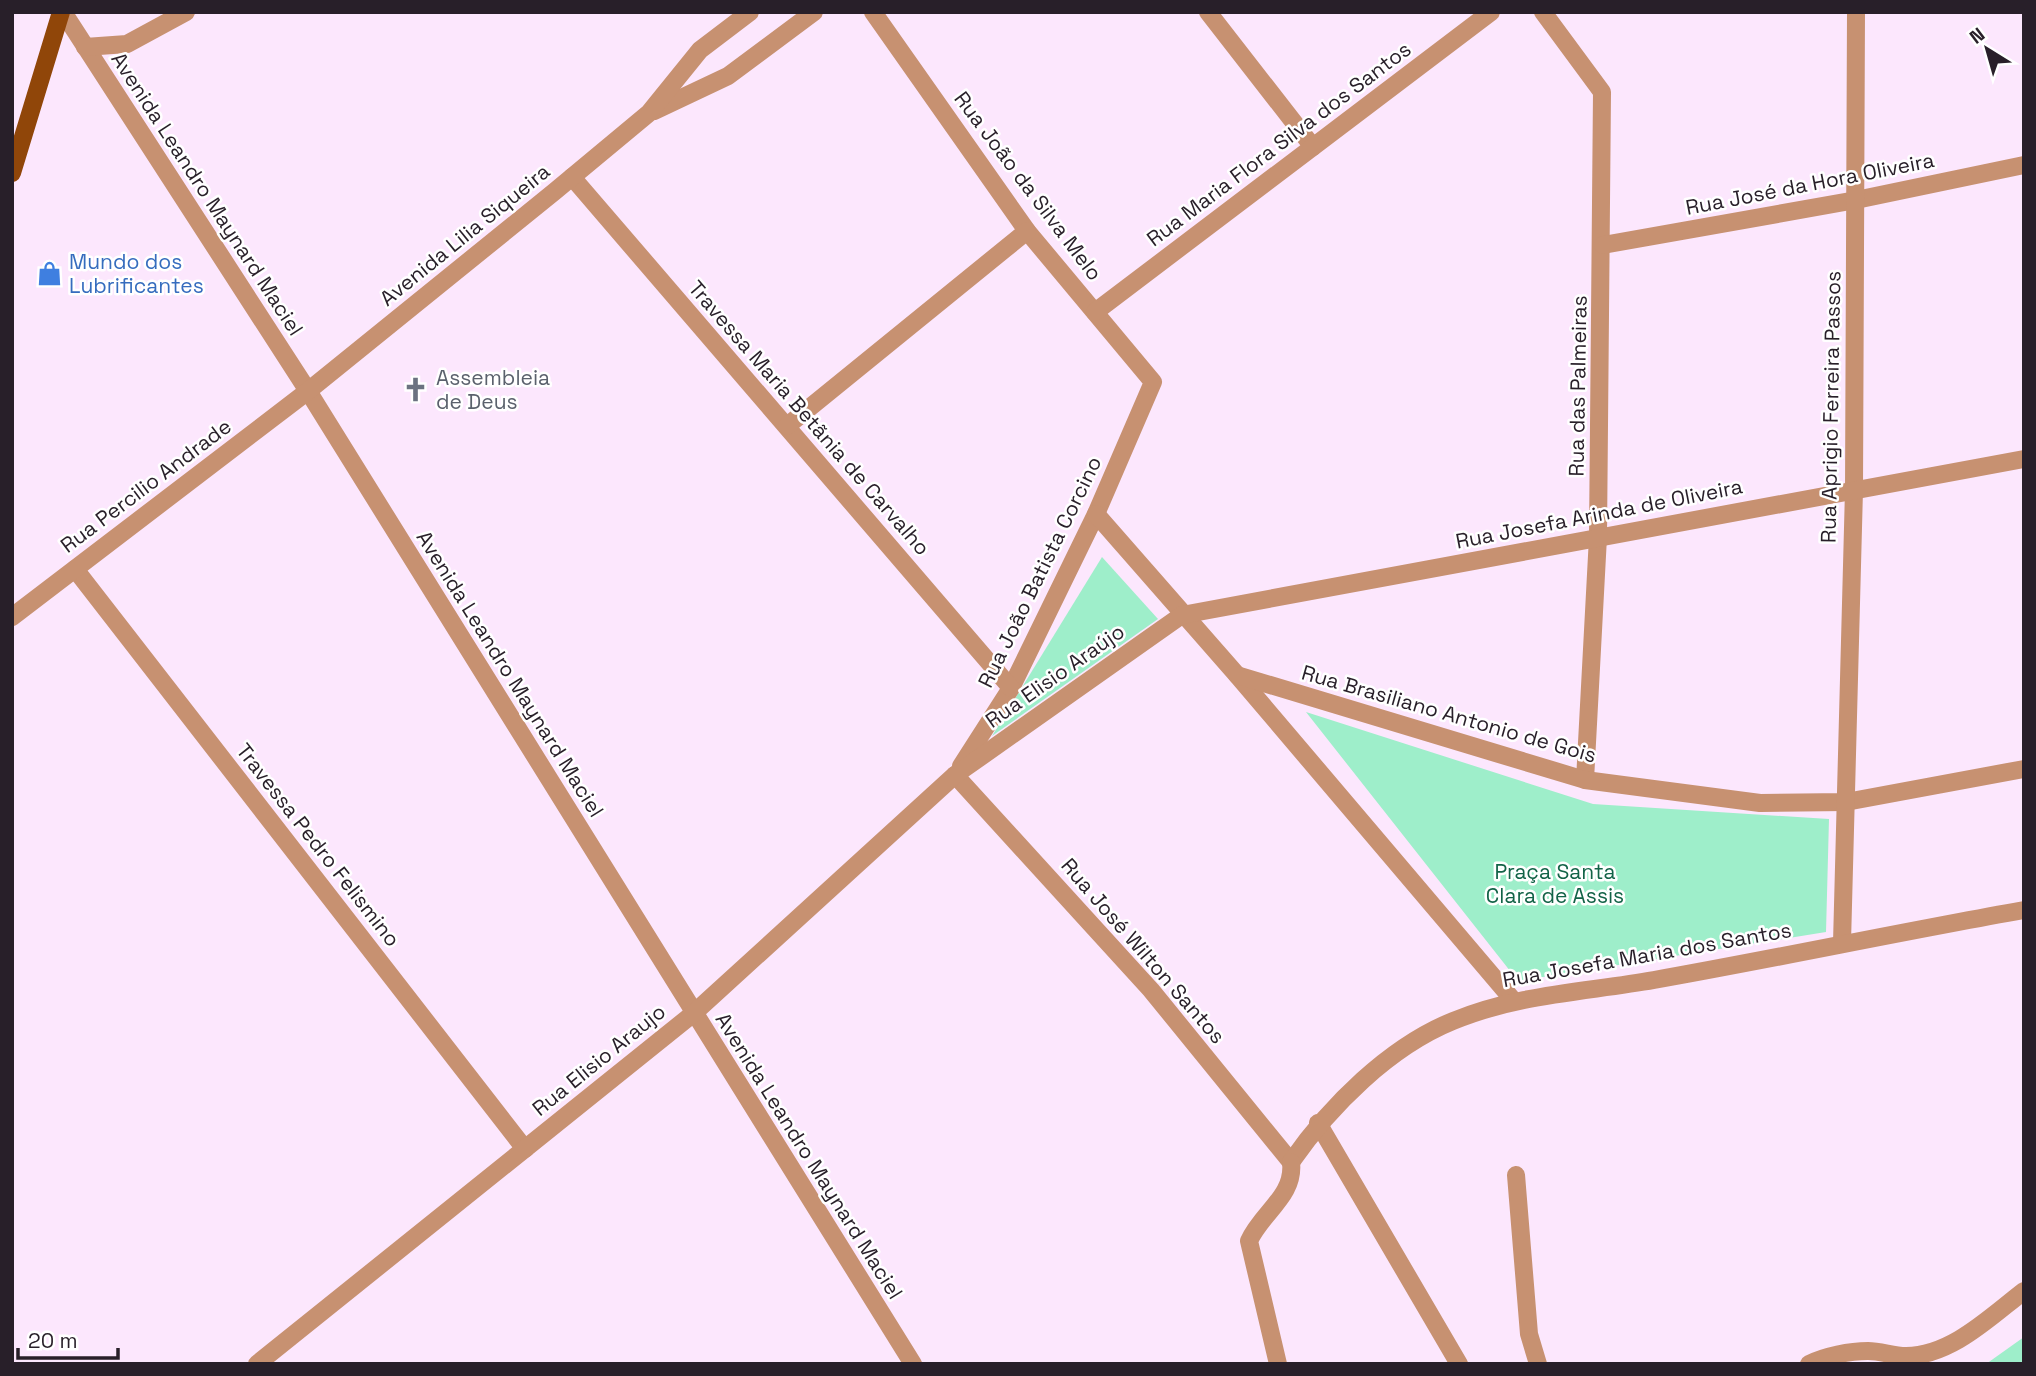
<svg xmlns="http://www.w3.org/2000/svg" width="2036" height="1376" font-family="'Space Grotesk',sans-serif">
	<style>
		.green { fill: #9eeeca }
		.lines { fill: none; stroke-linecap: round; stroke-linejoin: round }
		.minor { stroke: #c79171; stroke-width: 18 }
		.major { stroke: #904609; stroke-width: 18 }
		.labels { text-anchor: middle; stroke-width: 5; stroke-linejoin: round; paint-order: stroke }
		.street-label { font-size: 21px; fill: #281f29; stroke: #fff }
		.shop-label { font-size: 21px; fill: #366cbe; stroke: #fff; text-anchor: start }
		.worship-label { font-size: 21px; fill: #5b616d; stroke: #fff; text-anchor: start }
		.park-label { font-size: 21px; fill: #126347; stroke: #fff }
	</style>
	<rect width="100%" height="100%" fill="#fce7fd"/>
	<g class="green">
		<polygon points="1102,557 1158,619 992,736"/>
		<polygon points="1306,712 1593,804 1829,819 1826,932 1518,981"/>
		<polygon points="2024,1337 2024,1364 1986,1364"/>
	</g>
	<g class="lines">
		<g class="minor">
			<polyline points="63,12 308,391 913,1364"/>
			<polyline points="873,12 1027,231 1153,382 1096,514 1011,688 961,766"/>
			<polyline points="1208,12 1313,147"/>
			<polyline points="1543,12 1602,92 1598,537 1585,780"/>
			<polyline points="85,47 127,44 186,12"/>
			<polyline points="654,111 728,76 814,12"/>
			<polyline points="572,177 1011,688"/>
			<polyline points="1603,245 1856,200 2024,165"/>
			<polyline points="1095,312 1491,12"/>
			<polyline points="787,426 1027,231"/>
			<polyline points="1096,514 1237,675 1513,1000"/>
			<polyline points="75,569 525,1149"/>
			<polyline points="12,617 308,391 554,192 649,113 700,50 750,12"/>
			<polyline points="1237,675 1585,780 1760,803 1846,802 2024,769"/>
			<polyline points="955,775 1151,990 1291,1162"/>
			<polyline points="1842,943 1854,490 1856,12"/>
			<polyline points="1318,1123 1459,1364"/>
			<path d="M 1291,1162 C 1330,1106 1389,1047 1453,1021 C 1518,994 1586,992 1654,980 C 1778,958 1900,932 2024,910"/>
			<polyline points="1516,1175 1529,1334 1538,1364"/>
			<polyline points="257,1364 694,1013 955,775 1182,615 2024,459"/>
			<path d="M 1278,1364 L 1249,1241 C 1262,1212 1295,1196 1291,1162"/>
			<path d="M 1809,1364 C 1825,1356 1850,1351 1868,1351 C 1881,1351 1893,1356 1906,1356 C 1951,1356 1990,1317 2024,1291"/>
		</g>
		<polyline class="major" points="12,173 61,12"/>
	</g>
	<defs>
		<symbol id="shop-bare" viewBox="-9 -9 18 18"><path d="M-5-2.5h2.3a2.7 3.5 0 0 1 5.4 0H5L5.5 6h-11ZM-1.5-2.5h3a1.5 2.3 0 0 0-3 0Z" fill="#3f7fe0" stroke="#fff" stroke-width="2.5" paint-order="stroke"/></symbol>
		<symbol id="church-bare" viewBox="-9 -9 18 18"><path d="M-1.2-6h2.4v3.5h3.3v2.4h-3.3V6h-2.4V-.1h-3.3v-2.4h3.3Z" fill="#6b7280" stroke="#fff" stroke-width="2.5" paint-order="stroke"/></symbol>
	</defs>
	<g fill-rule="evenodd">
		<use href="#shop-bare" x="32" y="256" width="35" height="35"/>
		<use href="#church-bare" x="398" y="372" width="35" height="35"/>
	</g>
	<g class="labels">
		<g class="street-label">
			<text transform="translate(1279 144) rotate(-37)" y="7">Rua Maria Flora Silva dos Santos</text>
			<text transform="translate(1810 184) rotate(-11)" y="7">Rua José da Hora Oliveira</text>
			<text transform="translate(1028 186) rotate(53)" y="7">Rua João da Silva Melo</text>
			<text transform="translate(207 194) rotate(57)" y="7">Avenida Leandro Maynard Maciel</text>
			<text transform="translate(465 235) rotate(-39)" y="7">Avenida Lilia Siqueira</text>
			<text transform="translate(1578 386) rotate(-89)" y="7">Rua das Palmeiras</text>
			<text transform="translate(1831 407) rotate(-89)" y="7">Rua Aprigio Ferreira Passos</text>
			<text transform="translate(809 418) rotate(49)" y="7">Travessa Maria Betãnia de Carvalho</text>
			<text transform="translate(146 486) rotate(-37)" y="7">Rua Percilio Andrade</text>
			<text transform="translate(1599 514) rotate(-11)" y="7">Rua Josefa Arinda de Oliveira</text>
			<text transform="translate(1040 572) rotate(-64)" y="7">Rua João Batista Corcino</text>
			<text transform="translate(510 674) rotate(58)" y="7">Avenida Leandro Maynard Maciel</text>
			<text transform="translate(1055 676) rotate(-35)" y="7">Rua Elisio Araújo</text>
			<text transform="translate(1449 714) rotate(16)" y="7">Rua Brasiliano Antonio de Gois</text>
			<text transform="translate(318 845) rotate(52)" y="7">Travessa Pedro Felismino</text>
			<text transform="translate(1143 951) rotate(49)" y="7">Rua José Wilton Santos</text>
			<text transform="translate(1647 955) rotate(-10)" y="7">Rua Josefa Maria dos Santos</text>
			<text transform="translate(599 1060) rotate(-39)" y="7">Rua Elisio Araujo</text>
			<text transform="translate(809 1156) rotate(58)" y="7">Avenida Leandro Maynard Maciel</text>
		</g>
		<g class="shop-label">
			<text x="69" y="269">Mundo dos<tspan x="69" dy="24">Lubrificantes</tspan></text>
		</g>
		<g class="worship-label">
			<text x="436" y="385">Assembleia<tspan x="436" dy="24">de Deus</tspan></text>
		</g>
		<g class="park-label">
			<text x="1555" y="879">Praça Santa<tspan x="1555" dy="24">Clara de Assis</tspan></text>
		</g>
	</g>
	<rect width="2036" height="1376" fill="none" stroke="#281f29" stroke-width="28"/>
	<g transform="translate(1987 49) rotate(323)" stroke="#ffffff" stroke-width="5" paint-order="stroke">
	<path d="M0-5L12 26L0 18L-12 26Z" fill="#281f29"/>
	<text y="-10" font-size="19" font-weight="bold" text-anchor="middle" fill="#281f29">N</text>
	</g>
	<path d="M18 1348v10h100v-10" fill="none" stroke="#281f29" stroke-width="3.5"/>
	<text x="28" y="1348" font-size="21" fill="#281f29" stroke="#ffffff" stroke-width="5" paint-order="stroke">20 m</text>
</svg>
